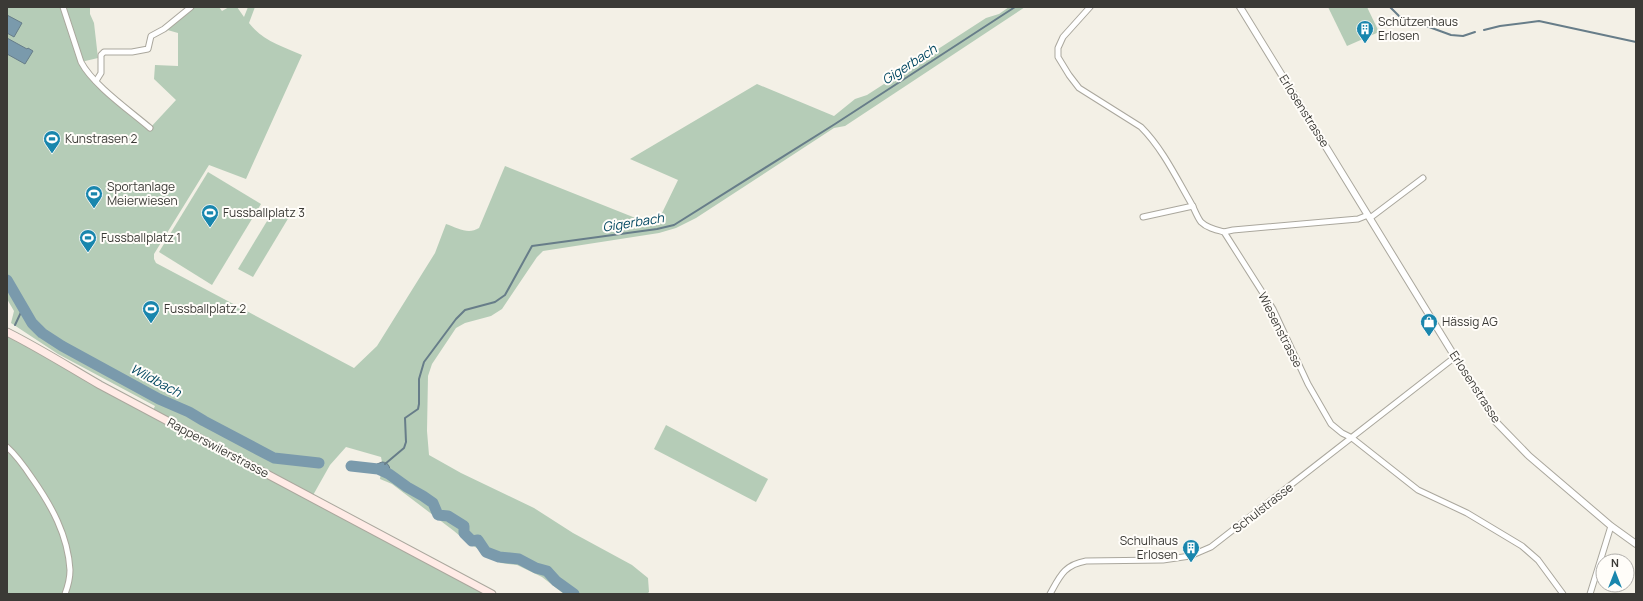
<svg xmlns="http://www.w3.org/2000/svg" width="1643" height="601" font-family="Manrope,sans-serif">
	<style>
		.green { fill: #b5ccb7 }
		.water { fill: #7a9aac; stroke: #677d89 }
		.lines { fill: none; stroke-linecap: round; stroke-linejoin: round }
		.stream { stroke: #677d89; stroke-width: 2 }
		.river { stroke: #7a9aac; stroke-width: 11 }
		.minor-casing { stroke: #aaa79d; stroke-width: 7 }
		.tertiary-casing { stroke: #aaa79d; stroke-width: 8 }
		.secondary-casing { stroke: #aaa79d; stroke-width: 9 }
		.minor { stroke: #fff; stroke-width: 5 }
		.tertiary { stroke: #fff; stroke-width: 6 }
		.secondary { stroke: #ffebe6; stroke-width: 7 }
		.labels { text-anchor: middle; stroke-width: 4; stroke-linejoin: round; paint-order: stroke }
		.poi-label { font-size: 12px; fill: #3b3a36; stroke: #fffdf9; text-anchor: start }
		.street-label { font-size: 12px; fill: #3b3a36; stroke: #fffdf9 }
		.water-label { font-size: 13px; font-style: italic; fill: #024761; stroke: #fffdf9 }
	</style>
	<rect width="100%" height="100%" fill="#f3f0e6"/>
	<g class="green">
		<path d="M 7,7 L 90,7 L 90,14 L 94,23 L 98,58 L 81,62 L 84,68 L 150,128 L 176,100 L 154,79 L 155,65 L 178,66 L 178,33 L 164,29 L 190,7 L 219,7 L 222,11 L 229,7 L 237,7 L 244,17 L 248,7 L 255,7 L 249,23 C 263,41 282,46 302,55 L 246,179 L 209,165 L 154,254 L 154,259 L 156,263 L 354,368 L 377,346 L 435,253 L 446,224 C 458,228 468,235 479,228 L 505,166 L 643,221 L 657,219 L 662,213 L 678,180 L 630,159 L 757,84 L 834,116 L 855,99 L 867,95 L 986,18 L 999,14 L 1009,7 L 1025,7 L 845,126 L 834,128 L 696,218 L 676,228 L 659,233 L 543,251 L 537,257 L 502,309 L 491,316 L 465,323 L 456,328 L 432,364 L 428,376 L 427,431 L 429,455 L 461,473 L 534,508 L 573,533 L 632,565 L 648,578 L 649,592 L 647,594 L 564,594 L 542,577 L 517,565 L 501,563 L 467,542 L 454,531 L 392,484 L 380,479 L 381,472 L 389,474 L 389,467 L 386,462 L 382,462 L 381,457 L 346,447 L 330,465 L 312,497 L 498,594 L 7,594 L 7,332 L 152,412 L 155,406 L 58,354 L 11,323 L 14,311 L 7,299 L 7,294 L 10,292 L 7,285 Z"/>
		<polygon points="1328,7 1367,7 1379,32 1347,46"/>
		<polygon points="208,172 261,204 212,285 159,252"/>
		<polygon points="275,208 289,217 253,277 238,269"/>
		<polygon points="666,425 768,479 756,502 654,449"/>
	</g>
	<g class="water">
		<polygon points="7,15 22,23 14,37 7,33"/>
		<polygon points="7,38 27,49 28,48 33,51 25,64 7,54"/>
		<path d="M 382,462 C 389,462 392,469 388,475 L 376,472 L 377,464 Z"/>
	</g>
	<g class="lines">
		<g class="stream">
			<polyline points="1390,7 1399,16 1451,35 1463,36 1475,32"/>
			<polyline points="1484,30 1500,26 1539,21 1636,42"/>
			<polyline points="15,325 23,308"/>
			<polyline points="385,464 404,448 406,442 405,418 418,409 419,404 419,379 424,362 456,319 465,310 495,302 505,295 532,246 657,229 674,225 835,124 1015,7"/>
		</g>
		<g class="river">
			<polyline points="7,280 32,323 42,333 62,346 159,399 189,412 204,421 274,458 319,463"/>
			<polyline points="351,466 378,469 389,474 407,487 423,496 433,503 438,515 448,516 464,526 464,533 472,541 478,540 486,552 499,557 519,559 536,568 547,571 556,581 574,594"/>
		</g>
		<defs>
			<g id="minor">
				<path d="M 63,7 L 81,62 C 93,85 129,110 150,128"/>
				<path d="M 1090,7 L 1063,37 L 1058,48 L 1058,57 L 1069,75 L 1079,88 L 1141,127 C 1162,148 1176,177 1191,203 C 1194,208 1197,217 1201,222 C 1207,228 1216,230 1224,232 L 1273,309 L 1308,384 L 1331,424 L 1342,433 L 1352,438 L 1418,490 L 1467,513 L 1522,546 L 1538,560 L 1563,594"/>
				<polyline points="96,81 101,73 101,55 104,52 132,52 148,49 151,36 164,29 191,7"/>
				<polyline points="1143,217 1193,206"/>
				<polyline points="1370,218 1423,178"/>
				<polyline points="1224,232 1233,230 1358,219 1368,215"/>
				<path d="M 7,447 C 17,456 24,466 32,478 C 51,505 68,535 70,570 C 70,578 68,586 65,594"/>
				<path d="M 1050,594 C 1060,576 1064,565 1086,561 L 1163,560 L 1190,556 L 1211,547 L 1455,357"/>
				<polyline points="1590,594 1611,526"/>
			</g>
			<polyline id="tertiary" points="1240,7 1455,357 1496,422 1529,456 1611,526 1636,544"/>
			<path id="secondary" d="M 7,332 C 39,348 69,367 100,385 L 492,594"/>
		</defs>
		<use href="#minor" class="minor-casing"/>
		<use href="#tertiary" class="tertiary-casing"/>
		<use href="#secondary" class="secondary-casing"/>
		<use href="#minor" class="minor"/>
		<use href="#tertiary" class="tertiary"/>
		<use href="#secondary" class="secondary"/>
	</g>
	<defs>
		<symbol id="building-pin" viewBox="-11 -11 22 30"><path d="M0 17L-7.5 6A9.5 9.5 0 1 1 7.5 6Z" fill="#1986ad" stroke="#fffdf9"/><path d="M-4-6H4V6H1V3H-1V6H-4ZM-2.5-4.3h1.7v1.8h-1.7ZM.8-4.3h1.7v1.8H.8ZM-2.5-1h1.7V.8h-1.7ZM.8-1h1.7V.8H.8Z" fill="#fff"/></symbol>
		<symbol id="stadium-pin" viewBox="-11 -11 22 30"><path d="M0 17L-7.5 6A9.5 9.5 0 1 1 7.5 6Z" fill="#1986ad" stroke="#fffdf9"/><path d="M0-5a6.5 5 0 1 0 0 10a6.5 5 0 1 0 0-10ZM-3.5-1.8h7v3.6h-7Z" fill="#fff"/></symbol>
		<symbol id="shop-pin" viewBox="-11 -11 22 30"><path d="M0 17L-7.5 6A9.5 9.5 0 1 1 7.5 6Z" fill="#1986ad" stroke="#fffdf9"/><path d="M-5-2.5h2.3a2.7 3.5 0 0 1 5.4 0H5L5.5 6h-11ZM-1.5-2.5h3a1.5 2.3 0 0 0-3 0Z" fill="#fff"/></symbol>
	</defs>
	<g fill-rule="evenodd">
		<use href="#building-pin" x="1355" y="19" width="20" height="27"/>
		<use href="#stadium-pin" x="42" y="129" width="20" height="27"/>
		<use href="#stadium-pin" x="84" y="184" width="20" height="27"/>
		<use href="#stadium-pin" x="200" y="203" width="20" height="27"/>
		<use href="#stadium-pin" x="78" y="228" width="20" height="27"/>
		<use href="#stadium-pin" x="141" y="299" width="20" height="27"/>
		<use href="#shop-pin" x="1419" y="312" width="20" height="27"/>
		<use href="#building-pin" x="1181" y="538" width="20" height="27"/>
	</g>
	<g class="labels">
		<g class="poi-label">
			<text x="1378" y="26">Schützenhaus<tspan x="1378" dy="14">Erlosen</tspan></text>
			<text x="65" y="143">Kunstrasen 2</text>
			<text x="107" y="191">Sportanlage<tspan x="107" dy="14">Meierwiesen</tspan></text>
			<text x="223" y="217">Fussballplatz 3</text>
			<text x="101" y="242">Fussballplatz 1</text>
			<text x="164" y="313">Fussballplatz 2</text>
			<text x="1442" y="326">Hässig AG</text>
			<text x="1178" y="545" text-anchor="end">Schulhaus<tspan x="1178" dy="14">Erlosen</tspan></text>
		</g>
		<g class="street-label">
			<text transform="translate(1304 111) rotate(58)" y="4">Erlosenstrasse</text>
			<text transform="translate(1280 330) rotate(63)" y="4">Wiesenstrasse</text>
			<text transform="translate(1475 387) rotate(57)" y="4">Erlosenstrasse</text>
			<text transform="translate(218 448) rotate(28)" y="4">Rapperswilerstrasse</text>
			<text transform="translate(1263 508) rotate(-38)" y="4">Schulstrasse</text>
		</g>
		<g class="water-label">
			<text transform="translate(909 64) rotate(-33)" y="5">Gigerbach</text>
			<text transform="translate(633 222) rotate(-9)" y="5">Gigerbach</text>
			<text transform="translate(156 380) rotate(28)" y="5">Wildbach</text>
		</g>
	</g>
	<rect width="1643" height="601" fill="none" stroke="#3b3a36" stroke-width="16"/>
	<g transform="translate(1615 573)"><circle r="19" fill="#fffdf9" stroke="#b1afab"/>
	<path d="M0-3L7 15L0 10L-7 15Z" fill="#1986ad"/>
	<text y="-6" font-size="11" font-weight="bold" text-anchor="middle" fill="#3b3a36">N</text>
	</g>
</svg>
